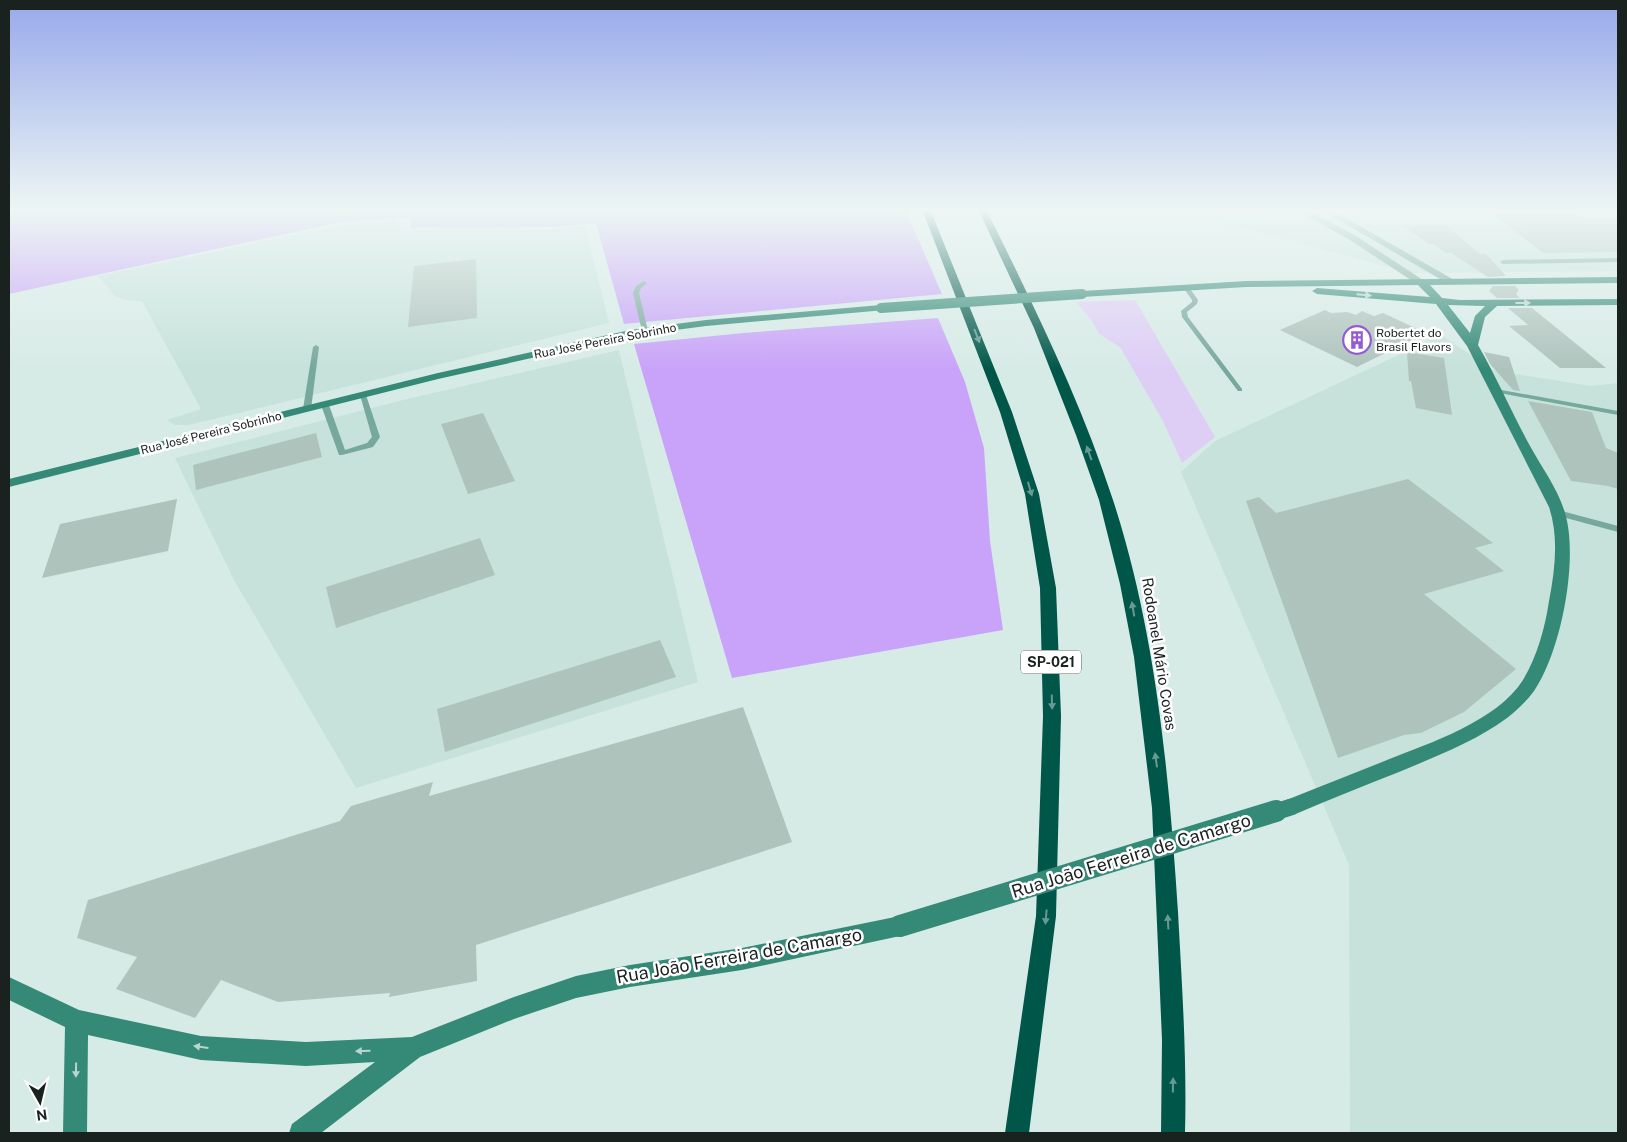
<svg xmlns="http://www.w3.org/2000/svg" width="1627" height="1142" font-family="'Public Sans',sans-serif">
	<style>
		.built { fill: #c6e2da }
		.green { fill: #decef6 }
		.forest { fill: #c9a3f9 }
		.building { fill: #afc3bd }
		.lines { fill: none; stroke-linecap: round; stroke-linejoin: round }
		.lane { fill: #76a89b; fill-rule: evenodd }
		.street { fill: #76a89b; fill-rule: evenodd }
		.secondary { fill: #348977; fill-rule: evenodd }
		.highway { fill: #005749; fill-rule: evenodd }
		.secondary-bridge-far2 { stroke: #348977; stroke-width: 10 }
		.secondary-bridge-far1 { stroke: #348977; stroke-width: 17 }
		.secondary-bridge { stroke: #348977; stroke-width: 22 }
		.oneway { fill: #b8d6cf }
		.oneway2 { fill: #669a92 }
		.labels { text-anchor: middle; stroke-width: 5; stroke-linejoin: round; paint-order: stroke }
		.far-poi-label { font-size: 12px; fill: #1a2220; stroke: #fff; text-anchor: start }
		.far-street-label { font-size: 12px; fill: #1a2220; stroke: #fff }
		.shield { fill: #fff; stroke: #5f6463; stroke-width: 1 }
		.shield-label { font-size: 14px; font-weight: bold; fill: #1a2220 }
		.street-label { font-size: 15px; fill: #1a2220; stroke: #fff }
		.near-street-label { font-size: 18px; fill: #1a2220; stroke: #fff }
	</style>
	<rect width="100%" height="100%" fill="#d7ebe6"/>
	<g class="built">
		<polygon points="1174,209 1618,209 1618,271 1410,273"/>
		<polygon points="397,220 401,232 446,229 548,230 585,226 609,323 189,425 175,425 167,420 201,409 142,301 125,300 115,296 98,276 337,226"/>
		<polygon points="1441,335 1495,371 1591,386 1618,383 1618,1133 1350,1133 1349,865 1181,472 1215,441"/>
		<polygon points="619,350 698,682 356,788 234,580 175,458 403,400"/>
	</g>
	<polygon class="green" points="1135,300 1215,437 1182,463 1163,421 1120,347 1099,334 1092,321 1076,302"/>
	<g class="forest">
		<polygon points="12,209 905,209 942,294 624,324 596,223 555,227 411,228 411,217 340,222 9,294 9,211"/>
		<polygon points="938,318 965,382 984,448 990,541 1003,630 732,678 634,344 743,333"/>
	</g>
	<g class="building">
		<polygon points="1486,209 1568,209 1582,218 1618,219 1618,252 1543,253"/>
		<polygon points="1445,225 1480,254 1486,254 1506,276 1488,277 1451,253 1446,253 1433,244 1429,244 1404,226"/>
		<polygon points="476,259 477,318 408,327 414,266"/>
		<polygon points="1493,286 1515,286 1519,290 1516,294 1520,298 1497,298 1489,291"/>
		<polygon points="1508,308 1532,308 1606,368 1560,368 1509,326 1528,325"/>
		<polygon points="1325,310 1331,313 1347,312 1356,315 1362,311 1374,316 1383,313 1426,333 1357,367 1280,330"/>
		<polygon points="1407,352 1444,358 1452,415 1416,408 1411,381 1409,381"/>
		<polygon points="1484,352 1509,357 1520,391 1513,390 1490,364"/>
		<polygon points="1528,401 1592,412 1606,448 1618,453 1618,489 1608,486 1571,481"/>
		<polygon points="483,413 515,481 468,494 441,424"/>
		<polygon points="316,433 322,457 196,490 193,465"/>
		<polygon points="1408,479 1493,543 1475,548 1504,571 1424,594 1516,669 1464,712 1421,733 1404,735 1338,758 1246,501 1259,497 1276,513"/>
		<polygon points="177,499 168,551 42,578 60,524"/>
		<polygon points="480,538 495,575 336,628 326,587"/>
		<polygon points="660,640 676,677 445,752 437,709"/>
		<polygon points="743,707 792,842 476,945 477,981 389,997 390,993 278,1002 221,980 195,1018 116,989 137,957 77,938 88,900 340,821 351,806 433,782 429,796"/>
	</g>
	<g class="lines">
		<g class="lane">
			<polygon points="1618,258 1618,262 1503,264 1500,262 1503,260"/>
			<polygon points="644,281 647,283 641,288 639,293 648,331 645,333 642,331 633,293 636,286"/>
			<polygon points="1186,285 1188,286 1198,300 1197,304 1187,312 1188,317 1242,389 1242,391 1238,391 1182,317 1181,311 1192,302 1192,300 1183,287"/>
			<polygon points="316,345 319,347 311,409 307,411 303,409 313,347"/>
			<polygon points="1496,389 1618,411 1618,415 1494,392 1493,391"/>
			<polygon points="363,393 366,395 380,437 373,447 342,455 339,455 321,405 325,403 329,405 345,450 367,443 372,437 360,395"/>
			<polygon points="1558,510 1618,526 1618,532 1555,515 1554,513 1555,511"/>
		</g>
		<g class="street">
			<polygon points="1295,209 1306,209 1356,236 1426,282 1421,285 1417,284 1350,240"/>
			<polygon points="1320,209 1330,209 1456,281 1455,283 1447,283"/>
		</g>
		<g class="secondary">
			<path d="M 1618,277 L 1618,283 L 1430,285 L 1442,298 L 1460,300 L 1618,299 L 1618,305 L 1497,306 L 1485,317 L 1478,345 C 1497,378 1512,413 1530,446 C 1542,468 1558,489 1565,513 C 1579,559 1561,652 1534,691 C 1526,702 1517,710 1507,718 C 1474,742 1437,756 1399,772 C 1365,785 1331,799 1298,813 L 1291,815 L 1284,813 L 1281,807 L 1284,801 C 1318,787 1353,774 1387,760 C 1430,743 1497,721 1523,680 C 1537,657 1545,628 1549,601 C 1555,570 1559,537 1549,507 L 1467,346 L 1436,304 L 1317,294 L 1312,291 L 1317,288 L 1430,297 L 1418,285 L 1246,287 L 1082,297 L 1077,294 L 1082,291 L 1246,281 ZM 1448,305 L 1485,306 L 1475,316 L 1470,333 Z"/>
			<polygon points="881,305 885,306 886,308 885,310 706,326 630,336 438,379 9,487 9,479 438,373 630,330 706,320"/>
			<polygon points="900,916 907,919 911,926 907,933 900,936 742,970 630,987 576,998 514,1019 420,1057 321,1133 289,1133 292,1124 375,1062 306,1066 201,1060 88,1035 87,1133 63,1133 65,1027 9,1000 9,977 79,1010 201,1036 306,1042 412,1037 514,997 576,976 630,965 742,948"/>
		</g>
		<g class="highway">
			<polygon points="922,209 930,209 1012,412 1039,494 1056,588 1061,716 1056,916 1029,1133 1005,1133 1036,916 1043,716 1040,588 1025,494 1000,412"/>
			<path d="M 978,209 L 986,209 C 1033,304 1080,399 1113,500 C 1156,632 1169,774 1178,912 C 1182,986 1187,1059 1185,1133 L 1161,1133 L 1162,1040 L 1152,808 L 1134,657 L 1120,584 L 1099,500 L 1076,435 L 1034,328 Z"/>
		</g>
		<polyline class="secondary-bridge-far2" points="881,308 1082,294"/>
		<polyline class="secondary-bridge-far1" points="1272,813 1291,807"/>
		<polyline class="secondary-bridge" points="900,926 1276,811"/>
	</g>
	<defs><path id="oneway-solid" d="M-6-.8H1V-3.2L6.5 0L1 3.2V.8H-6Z" transform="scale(1.25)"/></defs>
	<g class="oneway">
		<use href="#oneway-solid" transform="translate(1364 295) rotate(5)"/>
		<use href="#oneway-solid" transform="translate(1523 303)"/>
		<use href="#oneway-solid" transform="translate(201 1047) rotate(-172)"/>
		<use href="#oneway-solid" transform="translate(363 1051) rotate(178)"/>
		<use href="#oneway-solid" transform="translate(76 1070) rotate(91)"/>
	</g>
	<g class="oneway2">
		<use href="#oneway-solid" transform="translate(977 336) rotate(69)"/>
		<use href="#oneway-solid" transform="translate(1089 453) rotate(-110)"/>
		<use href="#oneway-solid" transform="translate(1030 489) rotate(74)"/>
		<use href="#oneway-solid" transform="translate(1133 609) rotate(-100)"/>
		<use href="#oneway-solid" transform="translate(1052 702) rotate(88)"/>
		<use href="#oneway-solid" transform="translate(1156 760) rotate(-98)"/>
		<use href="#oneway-solid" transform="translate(1046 917) rotate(95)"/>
		<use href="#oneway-solid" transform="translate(1168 922) rotate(-93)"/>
		<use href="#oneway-solid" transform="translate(1173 1085) rotate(-89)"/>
	</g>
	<linearGradient id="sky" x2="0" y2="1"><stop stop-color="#97a9eb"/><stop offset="0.57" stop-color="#edf6f4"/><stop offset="1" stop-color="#edf6f4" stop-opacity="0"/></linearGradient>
	<rect width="1627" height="369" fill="url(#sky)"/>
	<defs>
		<symbol id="building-ring" viewBox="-11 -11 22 22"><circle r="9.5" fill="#fff" stroke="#945ad2" stroke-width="1.5"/><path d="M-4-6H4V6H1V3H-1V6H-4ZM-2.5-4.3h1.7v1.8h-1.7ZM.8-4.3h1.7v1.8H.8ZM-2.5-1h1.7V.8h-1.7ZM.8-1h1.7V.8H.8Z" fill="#945ad2"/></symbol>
	</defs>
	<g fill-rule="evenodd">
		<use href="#building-ring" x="1341" y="324" width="32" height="32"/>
	</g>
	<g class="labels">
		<g class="far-poi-label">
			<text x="1376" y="337">Robertet do<tspan x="1376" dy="14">Brasil Flavors</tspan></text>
		</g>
		<g class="far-street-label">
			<text transform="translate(605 341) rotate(-11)" y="4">Rua José Pereira Sobrinho</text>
			<text transform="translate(211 433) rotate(-14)" y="4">Rua José Pereira Sobrinho</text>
		</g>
		<rect class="shield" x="1021" y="650.5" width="60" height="23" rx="4"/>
		<g class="shield-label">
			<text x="1051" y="667">SP-021</text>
		</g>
		<g class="street-label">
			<text transform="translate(1159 654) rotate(81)" y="5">Rodoanel Mário Covas</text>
		</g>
		<g class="near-street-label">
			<text transform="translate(1131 856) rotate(-17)" y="6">Rua João Ferreira de Camargo</text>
			<text transform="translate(739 956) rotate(-10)" y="6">Rua João Ferreira de Camargo</text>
		</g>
	</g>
	<rect width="1627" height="1142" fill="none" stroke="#1a2220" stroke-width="20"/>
	<g transform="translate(40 1102) rotate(172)" stroke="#ffffff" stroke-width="4" paint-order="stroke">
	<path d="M0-4L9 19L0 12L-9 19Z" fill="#1a2220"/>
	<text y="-8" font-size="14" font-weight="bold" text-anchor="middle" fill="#1a2220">N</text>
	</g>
</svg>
